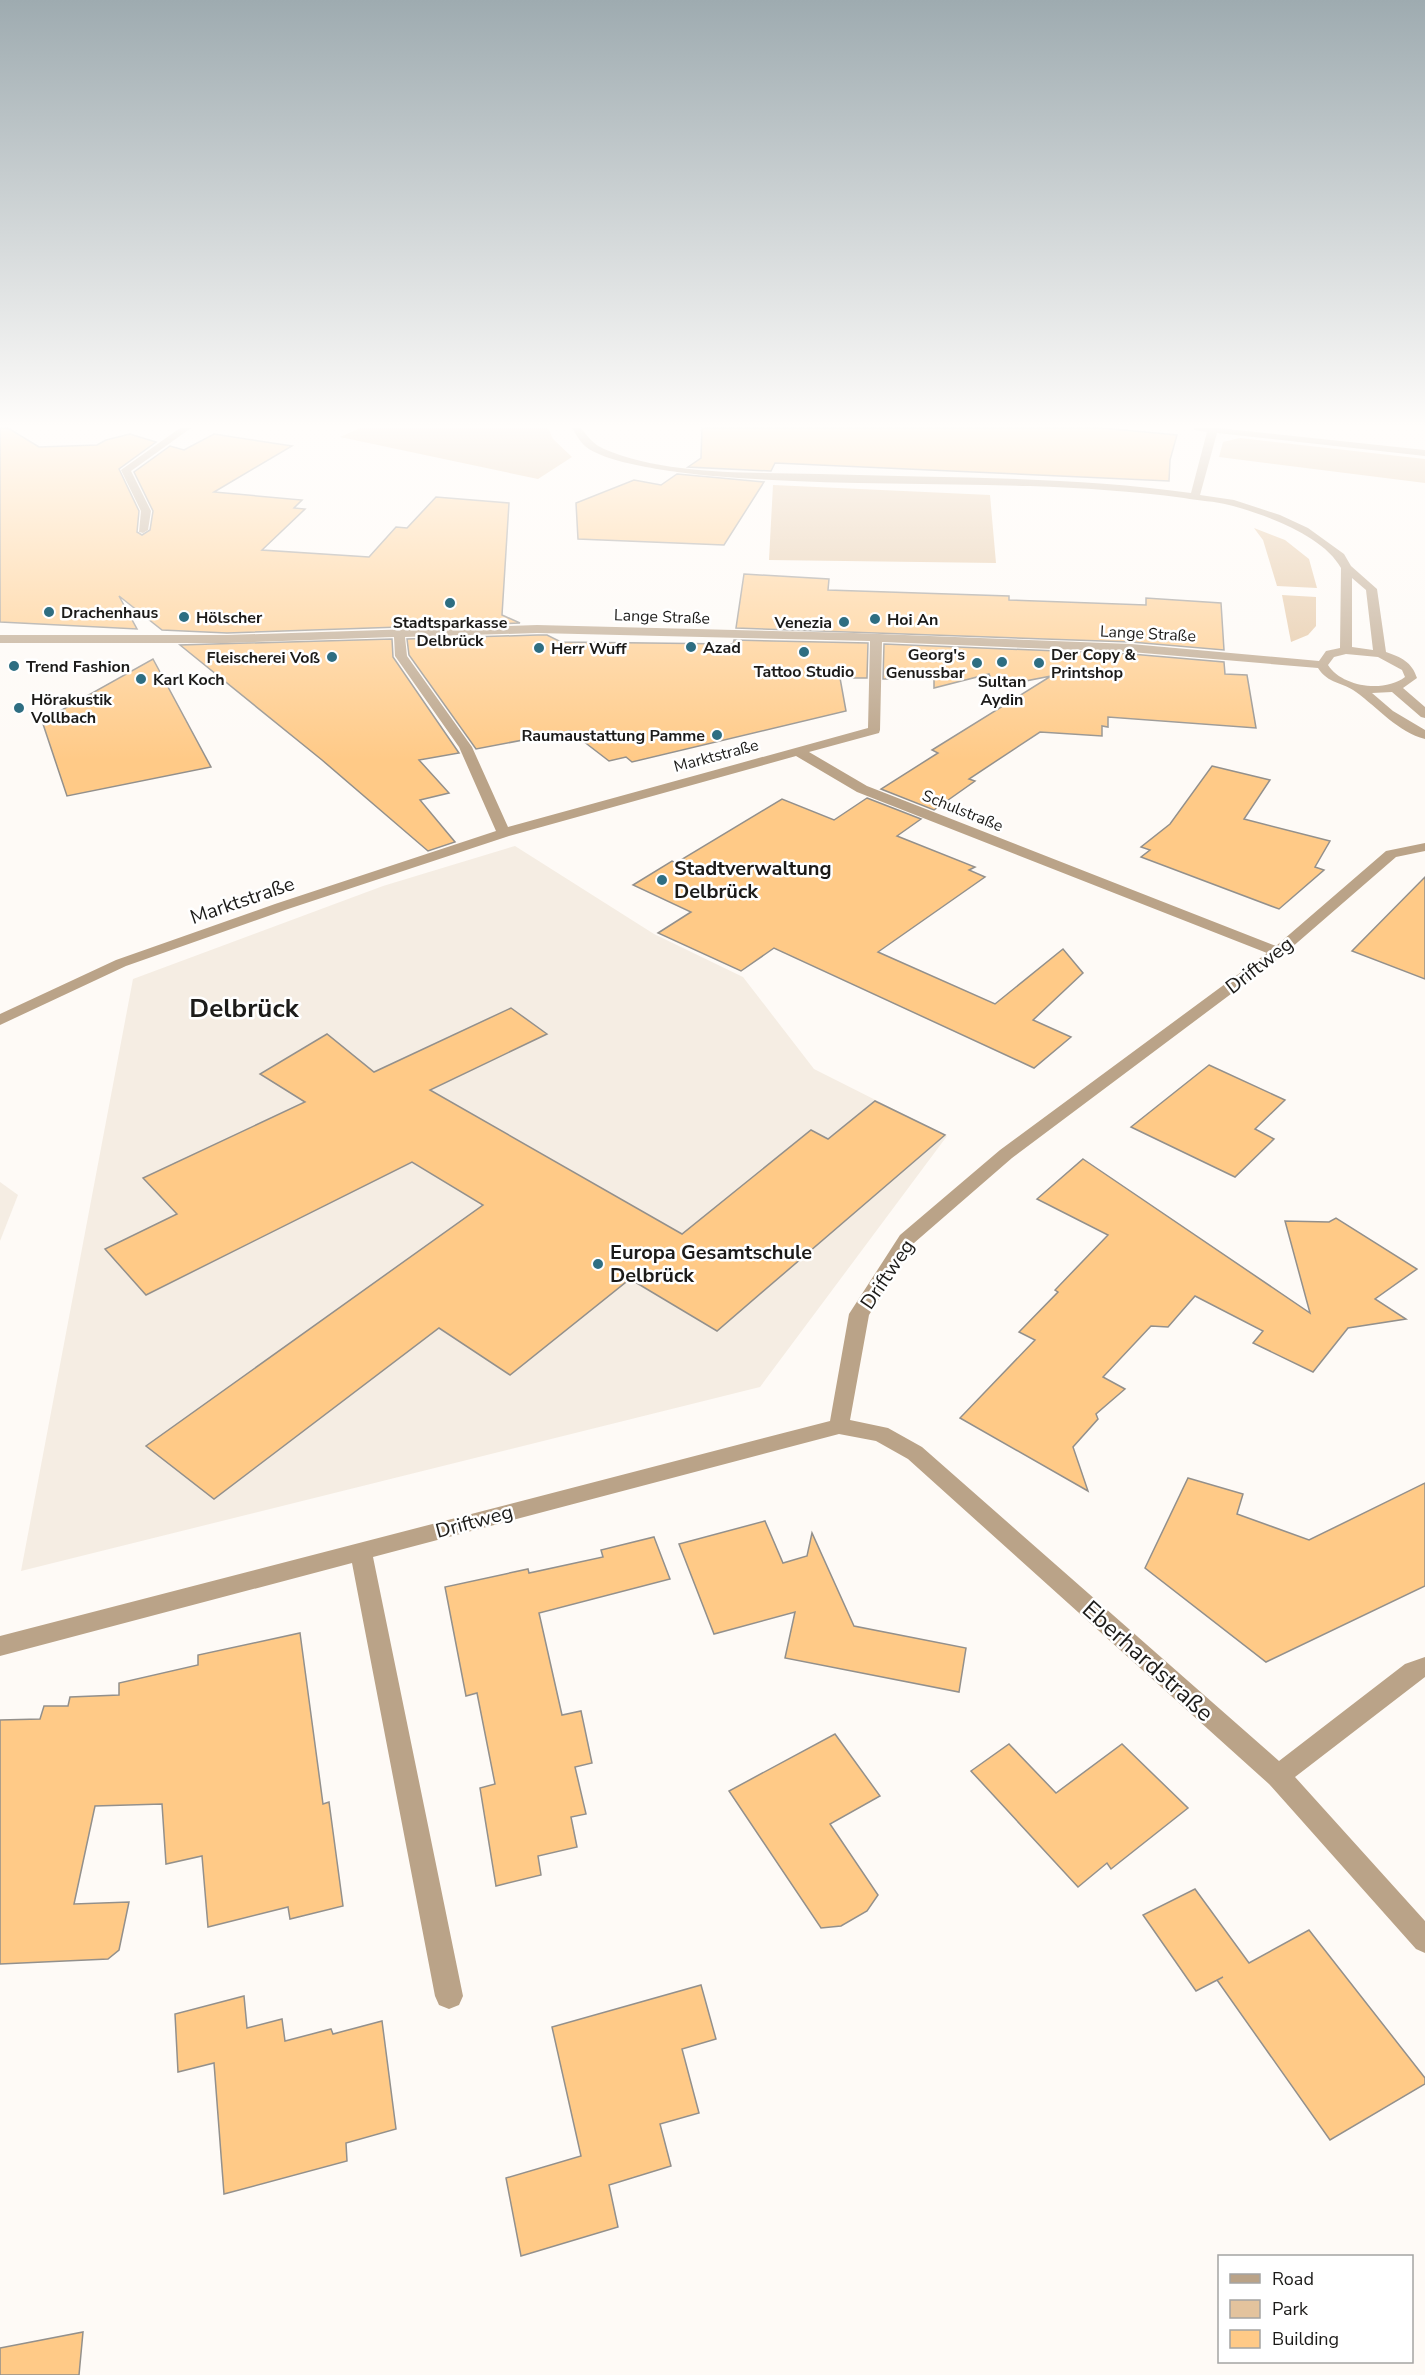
<svg xmlns="http://www.w3.org/2000/svg" width="1425" height="2375" font-family="'Nunito Sans',sans-serif">
	<style>
		.built { fill: #f5ede3 }
		.green { fill: #e3c39d }
		.building { fill: #ffca87; stroke: #93908c; stroke-width: 1.5 }
		.lines { fill: none; stroke-linecap: round; stroke-linejoin: round }
		.minor { fill: #baa388; fill-rule: evenodd }
		.poi-dot { fill: #2e6e82; stroke: #fff; stroke-width: 2 }
		.labels { text-anchor: middle; stroke-width: 5; stroke-linejoin: round; paint-order: stroke }
		.far-poi-label { font-size: 16px; font-weight: bold; fill: #1c1b19; stroke: #fff; text-anchor: start }
		.far-street-label { font-size: 16px; fill: #1c1b19; stroke: #fff }
		.poi-label { font-size: 20px; font-weight: bold; fill: #1c1b19; stroke: #fff; text-anchor: start }
		.street-label { font-size: 20px; fill: #1c1b19; stroke: #fff }
		.near-street-label { font-size: 24px; fill: #1c1b19; stroke: #fff }
		.district-label { font-size: 26px; font-weight: bold; fill: #1c1b19; stroke: #fff }
	</style>
	<rect width="100%" height="100%" fill="#fefaf6"/>
	<g class="built">
		<polygon points="515,846 654,934 743,977 814,1069 947,1136 760,1387 21,1571 133,979 383,886"/>
		<polygon points="0,1182 18,1195 0,1241"/>
	</g>
	<g class="green">
		<polygon points="360,428 548,428 553,439 572,457 538,479 340,437"/>
		<polygon points="1240,438 1425,459 1425,483 1219,457 1223,442"/>
		<polygon points="773,485 990,495 996,563 769,560"/>
		<polygon points="1254,528 1285,540 1309,559 1317,588 1277,586 1263,540"/>
		<polygon points="1282,595 1316,597 1316,626 1308,635 1291,642"/>
	</g>
	<g class="building">
		<polygon points="0,428 8,428 39,447 97,445 106,440 130,434 156,442 119,469 139,511 137,532 142,535 150,530 153,511 134,472 170,446 184,450 214,434 292,446 214,492 302,500 294,508 305,509 262,550 369,557 396,527 407,528 436,497 509,503 502,615 520,623 227,633 162,630 119,596 137,629 0,622"/>
		<polygon points="702,428 1102,428 1177,435 1170,460 1169,481 775,463 771,471 688,467 701,458"/>
		<polygon points="677,474 764,482 724,545 578,539 576,503 634,480 661,485"/>
		<polygon points="744,574 829,579 828,590 1009,596 1009,600 1146,605 1146,598 1221,603 1224,650 1131,642 736,628"/>
		<polygon points="537,635 547,635 561,642 733,644 734,640 868,643 867,678 840,678 846,711 632,762 626,757 609,761 570,731 476,749 409,655 407,639"/>
		<polygon points="392,639 393,657 459,753 419,760 449,793 420,800 455,842 428,851 322,760 180,645"/>
		<polygon points="884,644 1131,654 1224,662 1225,674 1247,675 1256,728 1108,717 1108,727 1102,726 1102,736 1040,732 969,779 975,781 934,810 881,789 938,753 932,750 1051,676 995,687 989,674 934,688 934,679 883,679"/>
		<polygon points="153,659 211,767 67,796 42,721"/>
		<polygon points="1212,766 1270,780 1244,819 1330,841 1315,867 1324,870 1279,909 1141,857 1150,850 1141,847 1170,824"/>
		<polygon points="867,798 921,819 897,836 975,867 969,870 985,877 878,952 995,1004 1063,949 1083,973 1033,1020 1071,1037 1034,1068 774,948 741,971 658,933 691,912 633,885 672,861 676,863 782,799 834,820"/>
		<polygon points="1425,877 1425,979 1352,951"/>
		<polygon points="511,1008 547,1034 430,1090 682,1234 811,1130 828,1139 875,1101 945,1135 717,1331 630,1279 510,1375 439,1328 214,1499 146,1446 483,1205 412,1162 146,1295 105,1249 177,1214 143,1178 305,1102 260,1074 327,1034 374,1072"/>
		<polygon points="1209,1065 1285,1100 1255,1129 1274,1139 1235,1177 1131,1127"/>
		<polygon points="1083,1159 1310,1313 1285,1221 1329,1222 1336,1218 1417,1269 1375,1299 1406,1319 1348,1328 1313,1372 1253,1343 1263,1331 1195,1296 1168,1327 1151,1326 1103,1377 1125,1389 1096,1414 1098,1419 1073,1447 1088,1491 960,1418 1035,1340 1019,1332 1058,1292 1055,1290 1108,1235 1037,1199"/>
		<polygon points="1188,1478 1243,1494 1237,1514 1309,1540 1425,1483 1425,1586 1266,1662 1145,1568"/>
		<polygon points="765,1521 783,1563 807,1556 812,1533 854,1626 966,1648 959,1692 785,1658 795,1612 714,1634 679,1544"/>
		<polygon points="654,1537 670,1579 539,1613 562,1715 581,1711 592,1763 575,1767 586,1814 571,1817 577,1847 538,1856 541,1875 496,1886 480,1788 495,1784 477,1693 466,1696 445,1587 528,1569 529,1573 603,1557 601,1550"/>
		<polygon points="300,1633 323,1804 329,1802 343,1906 290,1919 288,1907 208,1927 202,1856 166,1864 162,1804 95,1806 74,1904 129,1902 119,1950 108,1959 0,1964 0,1720 40,1719 44,1706 68,1706 70,1697 119,1695 119,1683 198,1665 198,1655"/>
		<polygon points="835,1734 880,1796 830,1824 878,1895 867,1911 841,1926 821,1928 729,1791"/>
		<polygon points="1009,1744 1056,1793 1122,1744 1188,1808 1111,1869 1107,1863 1078,1887 971,1771"/>
		<polygon points="1195,1889 1249,1963 1309,1930 1425,2078 1425,2084 1330,2140 1217,1980 1223,1977 1196,1991 1143,1915"/>
		<polygon points="701,1985 716,2039 682,2049 699,2113 660,2124 671,2166 609,2185 618,2227 521,2256 506,2178 581,2156 552,2027"/>
		<polygon points="244,1996 247,2028 282,2019 285,2041 331,2029 333,2034 382,2021 396,2129 346,2143 347,2161 224,2194 214,2063 178,2072 175,2014"/>
		<polygon points="83,2332 79,2375 0,2375 0,2348"/>
	</g>
	<g class="lines">
		<g class="minor">
			<polygon points="180,428 191,428 131,471 151,511 148,530 143,533 139,532 141,511 121,470"/>
			<path d="M 572,428 L 581,428 C 588,437 593,444 604,449 C 667,476 752,472 819,474 C 943,478 1068,476 1191,493 L 1207,432 L 1194,430 L 1193,428 L 1218,428 L 1425,450 L 1425,456 L 1217,433 L 1200,495 L 1234,500 L 1280,515 L 1308,528 L 1344,554 L 1351,566 L 1377,589 L 1386,652 C 1401,657 1412,662 1417,678 L 1403,688 L 1425,707 L 1425,718 L 1421,717 L 1392,692 L 1372,693 L 1393,711 L 1425,730 L 1425,739 C 1398,732 1378,708 1356,692 C 1343,682 1328,684 1318,668 L 1131,652 L 882,642 L 880,730 L 879,733 L 809,752 L 867,786 L 1276,946 L 1386,851 L 1425,843 L 1425,851 L 1396,857 L 1283,955 L 1012,1158 L 914,1243 L 869,1315 L 850,1420 L 888,1428 L 922,1447 L 1279,1761 L 1405,1664 L 1425,1657 L 1425,1677 L 1295,1777 L 1425,1921 L 1425,1953 L 1416,1949 L 1269,1784 L 908,1459 L 876,1441 L 839,1434 L 373,1557 L 463,1996 L 459,2005 L 449,2009 L 439,2005 L 435,1996 L 352,1563 L 0,1656 L 0,1636 L 830,1421 L 849,1314 L 900,1235 L 1000,1150 L 1267,953 L 857,792 L 796,756 L 509,836 L 285,910 L 126,966 L 0,1025 L 0,1014 L 116,960 L 275,904 L 496,831 L 459,747 L 395,656 L 394,637 L 227,643 L 0,643 L 0,635 L 227,635 L 537,625 L 854,633 L 1131,644 L 1319,661 L 1326,651 L 1340,648 L 1341,568 C 1323,535 1264,514 1229,505 C 1215,501 1199,501 1184,498 C 1133,491 1082,488 1030,486 C 925,483 818,485 713,476 C 683,473 607,465 585,446 C 580,442 576,434 572,428 ZM 1352,578 L 1366,590 L 1373,650 L 1352,647 ZM 537,633 L 870,641 L 868,728 L 508,827 L 472,747 L 407,656 L 405,637 ZM 1346,654 L 1378,657 L 1402,670 L 1405,677 C 1384,693 1342,687 1328,665 L 1334,657 Z"/>
		</g>
	</g>
	<linearGradient id="sky" x2="0" y2="1"><stop stop-color="#9eabb0"/><stop offset="0.56" stop-color="#fffdfb"/><stop offset="1" stop-color="#fffdfb" stop-opacity="0"/></linearGradient>
	<rect width="1425" height="760" fill="url(#sky)"/>
	<g class="poi-dot">
		<circle cx="450" cy="603" r="6"/>
		<circle cx="49" cy="612" r="6"/>
		<circle cx="184" cy="617" r="6"/>
		<circle cx="875" cy="619" r="6"/>
		<circle cx="844" cy="622" r="6"/>
		<circle cx="691" cy="647" r="6"/>
		<circle cx="539" cy="648" r="6"/>
		<circle cx="804" cy="652" r="6"/>
		<circle cx="332" cy="657" r="6"/>
		<circle cx="1002" cy="662" r="6"/>
		<circle cx="977" cy="663" r="6"/>
		<circle cx="1039" cy="663" r="6"/>
		<circle cx="14" cy="666" r="6"/>
		<circle cx="141" cy="679" r="6"/>
		<circle cx="19" cy="708" r="6"/>
		<circle cx="717" cy="735" r="6"/>
		<circle cx="662" cy="880" r="6"/>
		<circle cx="598" cy="1264" r="6"/>
	</g>
	<g class="labels">
		<g class="far-poi-label">
			<text x="61" y="618">Drachenhaus</text>
			<text x="196" y="623">Hölscher</text>
			<text x="887" y="625">Hoi An</text>
			<text x="450" y="628" text-anchor="middle">Stadtsparkasse<tspan x="450" dy="18">Delbrück</tspan></text>
			<text x="832" y="628" text-anchor="end">Venezia</text>
			<text x="703" y="653">Azad</text>
			<text x="551" y="654">Herr Wuff</text>
			<text x="965" y="660" text-anchor="end">Georg's<tspan x="965" dy="18">Genussbar</tspan></text>
			<text x="1051" y="660">Der Copy &amp;<tspan x="1051" dy="18">Printshop</tspan></text>
			<text x="320" y="663" text-anchor="end">Fleischerei Voß</text>
			<text x="26" y="672">Trend Fashion</text>
			<text x="804" y="677" text-anchor="middle">Tattoo Studio</text>
			<text x="153" y="685">Karl Koch</text>
			<text x="1002" y="687" text-anchor="middle">Sultan<tspan x="1002" dy="18">Aydin</tspan></text>
			<text x="31" y="705">Hörakustik<tspan x="31" dy="18">Vollbach</tspan></text>
			<text x="705" y="741" text-anchor="end">Raumaustattung Pamme</text>
		</g>
		<g class="far-street-label">
			<text transform="translate(662 616) rotate(2)" y="6">Lange Straße</text>
			<text transform="translate(1148 633) rotate(3)" y="6">Lange Straße</text>
			<text transform="translate(716 755) rotate(-15)" y="6">Marktstraße</text>
			<text transform="translate(963 810) rotate(22)" y="6">Schulstraße</text>
		</g>
		<g class="poi-label">
			<text x="674" y="875">Stadtverwaltung<tspan x="674" dy="23">Delbrück</tspan></text>
			<text x="610" y="1259">Europa Gesamtschule<tspan x="610" dy="23">Delbrück</tspan></text>
		</g>
		<g class="street-label">
			<text transform="translate(242 900) rotate(-19)" y="7">Marktstraße</text>
			<text transform="translate(1259 965) rotate(-38)" y="7">Driftweg</text>
			<text transform="translate(887 1274) rotate(-56)" y="7">Driftweg</text>
			<text transform="translate(474 1521) rotate(-15)" y="7">Driftweg</text>
		</g>
		<g class="near-street-label">
			<text transform="translate(1148 1661) rotate(42)" y="8">Eberhardstraße</text>
		</g>
		<g class="district-label">
			<text x="244" y="1017">Delbrück</text>
		</g>
	</g>
	<rect x="1218" y="2255" width="195" height="108" fill="#ffffff" stroke="#a4a4a3" stroke-width="1.5"/>
	<rect x="1230" y="2274" width="30" height="9" fill="#baa388" stroke="#a4a4a3" stroke-width="1.5"/>
	<text x="1272" y="2285" font-size="18" fill="#1c1b19">Road</text>
	<rect x="1230" y="2300" width="30" height="18" fill="#e3c39d" stroke="#a4a4a3" stroke-width="1.5"/>
	<text x="1272" y="2315" font-size="18" fill="#1c1b19">Park</text>
	<rect x="1230" y="2330" width="30" height="18" fill="#ffca87" stroke="#a4a4a3" stroke-width="1.5"/>
	<text x="1272" y="2345" font-size="18" fill="#1c1b19">Building</text>
</svg>
